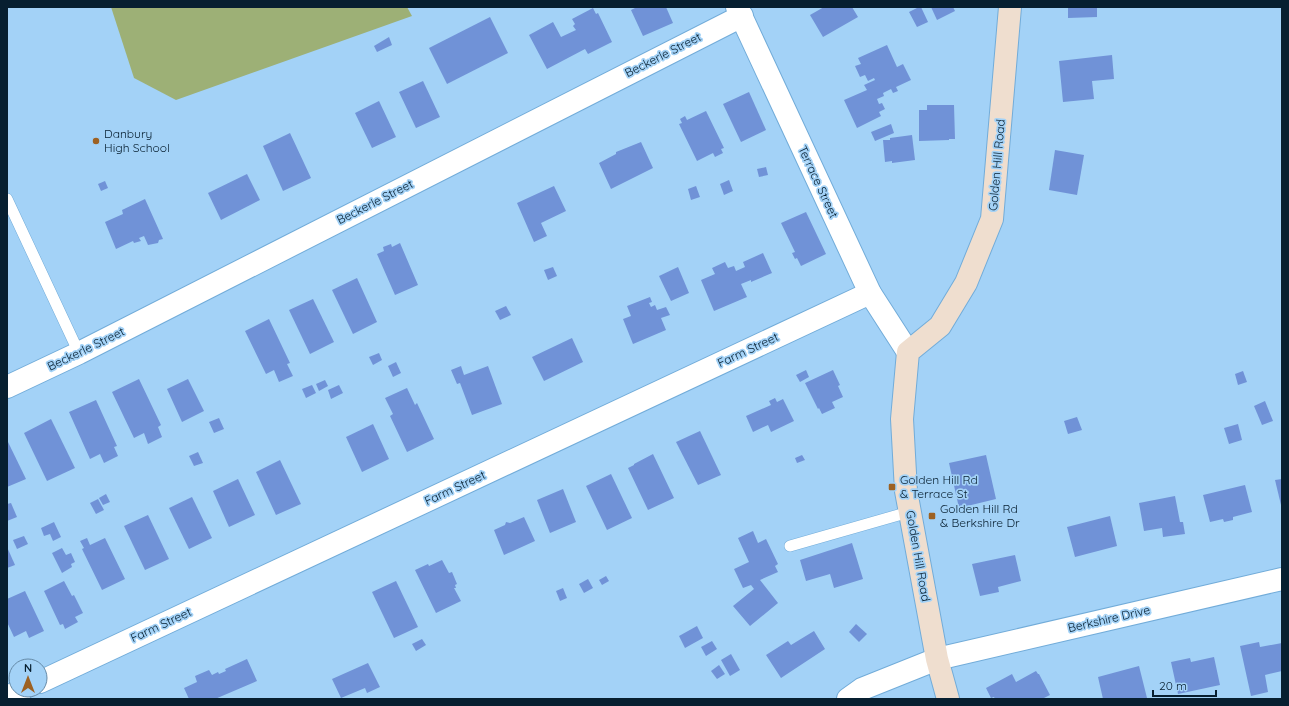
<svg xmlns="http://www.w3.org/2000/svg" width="1289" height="706" font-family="Quicksand,sans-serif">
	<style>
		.green { fill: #9db076 }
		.building { fill: #7092d7 }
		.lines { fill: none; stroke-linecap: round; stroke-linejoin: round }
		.lane-casing { stroke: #72acd9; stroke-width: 12 }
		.street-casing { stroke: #72acd9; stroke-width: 24 }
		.secondary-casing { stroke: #72acd9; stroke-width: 24 }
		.lane { stroke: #fff; stroke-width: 11 }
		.street { stroke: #fff; stroke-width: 22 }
		.secondary { stroke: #efdecf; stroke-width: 22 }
		.poi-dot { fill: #9d6122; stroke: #a3d2f7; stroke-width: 1.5 }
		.labels { text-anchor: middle; stroke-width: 3.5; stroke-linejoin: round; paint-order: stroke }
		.street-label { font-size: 12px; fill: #071f30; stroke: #a3d2f7 }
		.poi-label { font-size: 12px; fill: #071f30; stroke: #a3d2f7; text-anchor: start }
	</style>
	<rect width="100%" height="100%" fill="#a3d2f7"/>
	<polygon class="green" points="111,7 407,7 412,16 176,100 134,78"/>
	<g class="building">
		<polygon points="637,7 666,7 673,23 643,36 631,10"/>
		<polygon points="824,7 852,7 858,17 823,37 810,15"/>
		<polygon points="919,7 921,7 928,22 917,27 909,12"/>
		<polygon points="931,7 953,7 955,11 937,20"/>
		<polygon points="1068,7 1097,7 1097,17 1068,18"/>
		<polygon points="593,8 596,14 598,13 612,42 588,54 585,49 547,69 529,35 553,22 561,37 576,30 573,26 575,24 572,19"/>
		<polygon points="490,17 508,53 447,84 429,48"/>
		<polygon points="389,37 392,45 377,52 374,46"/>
		<polygon points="887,45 897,67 903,64 911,80 896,87 898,91 893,93 891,89 883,93 884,96 877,99 879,104 882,103 885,109 879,112 881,116 857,128 844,100 867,90 864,85 875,80 874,78 868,81 865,75 860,77 855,66 861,64 858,58"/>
		<polygon points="1112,55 1114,79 1092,81 1094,99 1063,102 1059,61"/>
		<polygon points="423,81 440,117 416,128 399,92"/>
		<polygon points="749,92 766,130 741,142 723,104"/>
		<polygon points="379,101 396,137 372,148 355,113"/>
		<polygon points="927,105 954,105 955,139 949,139 949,140 919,141 919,110 927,110"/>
		<polygon points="706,111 724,148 721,149 723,153 715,157 713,153 697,161 679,124 682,123 680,119 685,116 687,120"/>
		<polygon points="891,124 894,133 875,141 871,132"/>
		<polygon points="290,133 311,178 283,191 263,146"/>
		<polygon points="912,135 915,160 892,163 892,161 885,162 883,140 890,140 890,138"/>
		<polygon points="641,142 653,168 611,189 599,163 616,154 616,152"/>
		<polygon points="1055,150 1084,155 1077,195 1049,190"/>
		<polygon points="766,167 768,175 759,177 757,169"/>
		<polygon points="247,174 260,200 221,220 208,193"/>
		<polygon points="729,180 733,191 724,195 720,184"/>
		<polygon points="105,181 108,188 101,191 98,184"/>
		<polygon points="554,186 566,211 541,223 547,236 534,242 517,203"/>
		<polygon points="696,186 700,197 691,200 688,189"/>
		<polygon points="145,199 163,239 159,240 158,243 148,245 144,236 139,238 141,241 134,243 133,241 116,249 105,222 123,214 122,210"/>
		<polygon points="806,212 826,254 801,266 797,258 795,259 792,253 795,252 781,223"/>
		<polygon points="400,243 418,285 395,295 377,254 384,251 383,247 391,244 392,247"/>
		<polygon points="763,253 772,273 751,282 751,280 741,284 747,297 714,311 701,280 715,274 712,268 725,262 728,268 734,266 736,271 745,267 743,262"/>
		<polygon points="553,267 557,276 548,280 544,270"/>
		<polygon points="678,267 689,293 671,301 659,276"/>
		<polygon points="357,278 377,322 353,334 332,290"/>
		<polygon points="650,297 652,302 649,303 651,307 655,305 657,310 666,307 670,315 661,318 666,330 633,344 623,319 631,316 627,306"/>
		<polygon points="313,299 334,342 310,354 289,310"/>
		<polygon points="506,306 511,315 500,320 495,311"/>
		<polygon points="269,319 290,363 287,364 293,376 279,382 274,370 266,374 245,331"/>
		<polygon points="572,338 583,362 544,381 532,357"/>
		<polygon points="379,353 382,360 373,365 369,357"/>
		<polygon points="396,362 401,373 393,377 388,366"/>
		<polygon points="461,366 464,375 488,366 502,404 472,415 460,383 457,384 451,370"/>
		<polygon points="806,370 809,377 800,382 796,375"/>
		<polygon points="833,370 840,385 838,386 843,397 832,402 835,408 822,414 819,408 818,409 805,383"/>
		<polygon points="1243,371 1247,382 1238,385 1235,374"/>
		<polygon points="139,379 161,425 158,427 162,437 148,444 144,433 134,438 112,392"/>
		<polygon points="188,379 204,411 182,422 167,389"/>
		<polygon points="325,380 328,386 319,391 316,384"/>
		<polygon points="312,385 316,393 306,398 302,389"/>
		<polygon points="339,385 343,393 331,399 328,390"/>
		<polygon points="407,388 415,405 417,403 434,439 407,452 390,416 393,414 385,398"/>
		<polygon points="775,398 777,402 783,399 794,421 771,432 768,425 753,432 746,416 771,405 769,401"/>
		<polygon points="96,400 117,446 114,447 118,456 104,463 100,454 90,459 69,412"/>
		<polygon points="1265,401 1273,421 1262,425 1254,406"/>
		<polygon points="1077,417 1082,430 1068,434 1064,421"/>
		<polygon points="219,418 224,429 214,433 209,422"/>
		<polygon points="51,419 75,468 47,481 24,433"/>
		<polygon points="373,424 389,459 362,472 346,437"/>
		<polygon points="1238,424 1242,440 1229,444 1224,428"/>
		<polygon points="700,431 721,475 698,485 676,442"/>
		<polygon points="7,442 8,442 26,479 7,487"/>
		<polygon points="198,452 203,463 194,466 189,456"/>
		<polygon points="653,454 674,498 648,510 628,468 634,465 634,464"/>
		<polygon points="802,455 805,460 797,463 795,458"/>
		<polygon points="986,455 996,499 959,508 949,463"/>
		<polygon points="280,460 301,504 276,515 256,472"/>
		<polygon points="611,474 632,518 607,530 586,486"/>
		<polygon points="238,479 255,515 229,527 213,491"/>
		<polygon points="1282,479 1282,504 1281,505 1275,480"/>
		<polygon points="1245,485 1252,512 1233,517 1233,520 1224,522 1223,519 1210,522 1203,495"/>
		<polygon points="563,489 576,522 550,533 537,500"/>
		<polygon points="106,494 110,502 103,505 99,498"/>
		<polygon points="1175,496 1180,522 1183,522 1185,534 1163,537 1162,528 1144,531 1139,503"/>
		<polygon points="192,497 212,538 189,549 169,508"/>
		<polygon points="98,499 104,510 96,514 90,503"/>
		<polygon points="11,503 17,517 7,521 7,504"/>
		<polygon points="148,515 169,559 145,570 124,526"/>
		<polygon points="1110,516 1117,546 1075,557 1067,527"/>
		<polygon points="524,517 535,541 504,555 494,530 505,525 506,522 510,523"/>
		<polygon points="54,522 61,537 53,541 50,534 44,536 41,528"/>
		<polygon points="753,531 758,543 766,539 778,564 775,566 778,572 760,580 778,603 750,626 733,606 754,589 751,585 743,588 734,569 749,562 738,538"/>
		<polygon points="24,536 28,544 17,549 13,540"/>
		<polygon points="87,538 90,545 105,538 125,579 102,590 82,549 84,548 80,541"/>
		<polygon points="852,543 863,579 834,588 830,574 806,581 800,560"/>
		<polygon points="7,547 15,565 7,568"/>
		<polygon points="62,548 66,555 71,553 75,562 71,564 72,567 62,573 52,553"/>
		<polygon points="1015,555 1021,581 998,587 999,592 980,596 972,564"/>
		<polygon points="442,560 449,573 452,572 457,584 455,585 456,588 454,588 461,601 436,613 415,570 428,564 429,566"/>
		<polygon points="606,576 609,581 602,585 599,580"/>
		<polygon points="588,579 593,588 584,593 579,584"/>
		<polygon points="64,581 72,596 74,595 83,613 75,617 78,622 65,629 63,624 60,625 44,591"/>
		<polygon points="396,581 418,627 394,638 372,592"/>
		<polygon points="563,588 567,598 560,601 556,591"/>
		<polygon points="25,591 44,631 29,638 26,631 14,637 7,622 7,599"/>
		<polygon points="856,624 867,634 859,642 849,632"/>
		<polygon points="697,626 703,638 685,648 679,636"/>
		<polygon points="814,631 825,649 781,678 766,655 788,641 791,645"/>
		<polygon points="422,639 426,645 416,651 412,644"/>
		<polygon points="712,641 717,649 706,656 701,647"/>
		<polygon points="1259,642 1260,647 1282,643 1282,671 1265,675 1268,692 1251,696 1240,646"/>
		<polygon points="731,654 740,670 730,676 721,660"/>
		<polygon points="1214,657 1220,685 1178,694 1171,662 1190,658 1191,662"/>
		<polygon points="247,659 257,681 215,699 189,699 184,688 197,682 195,676 209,670 212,675 218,672 219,674 226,671 225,669"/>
		<polygon points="368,663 380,687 367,693 365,688 341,698 332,679"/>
		<polygon points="719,665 725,674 717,679 711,671"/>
		<polygon points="1139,666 1147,698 1142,699 1103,699 1098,677"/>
		<polygon points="1036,671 1038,674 1039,674 1050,695 1042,699 995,699 994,697 991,698 986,688 1012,674 1016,682"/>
	</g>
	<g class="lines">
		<defs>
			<g id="lane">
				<polyline points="7,199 79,353"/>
				<polyline points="790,546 909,512"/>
			</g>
			<g id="street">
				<polyline points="737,7 870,293 908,352"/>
				<polyline points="7,387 79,353 742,16"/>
				<polyline points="40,682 870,293"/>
				<polyline points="7,697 22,690"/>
				<polyline points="848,699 862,689 937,659 1282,579"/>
			</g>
			<polyline id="secondary" points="948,699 937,659 906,491 902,419 908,352 940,326 966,283 992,219 1010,7"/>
		</defs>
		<use href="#lane" class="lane-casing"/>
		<use href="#street" class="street-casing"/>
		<use href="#secondary" class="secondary-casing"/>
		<use href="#lane" class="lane"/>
		<use href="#street" class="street"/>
		<use href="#secondary" class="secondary"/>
	</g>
	<g class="poi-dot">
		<circle cx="96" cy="141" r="4"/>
		<rect x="888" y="483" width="8" height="8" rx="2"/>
		<rect x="928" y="512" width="8" height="8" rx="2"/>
	</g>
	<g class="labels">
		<g class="street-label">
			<text transform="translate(663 55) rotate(-27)" y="4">Beckerle Street</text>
			<text transform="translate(997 165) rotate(-85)" y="4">Golden Hill Road</text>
			<text transform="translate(818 182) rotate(65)" y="4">Terrace Street</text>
			<text transform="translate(375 202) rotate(-27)" y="4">Beckerle Street</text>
			<text transform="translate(86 349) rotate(-26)" y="4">Beckerle Street</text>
			<text transform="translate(748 350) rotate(-25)" y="4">Farm Street</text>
			<text transform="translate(455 488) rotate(-25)" y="4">Farm Street</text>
			<text transform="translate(918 556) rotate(80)" y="4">Golden Hill Road</text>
			<text transform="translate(1109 619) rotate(-13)" y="4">Berkshire Drive</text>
			<text transform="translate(161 625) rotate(-25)" y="4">Farm Street</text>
		</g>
		<g class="poi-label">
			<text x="104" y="138">Danbury<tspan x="104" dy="14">High School</tspan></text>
			<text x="900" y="484">Golden Hill Rd<tspan x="900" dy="14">&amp; Terrace St</tspan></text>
			<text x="940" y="513">Golden Hill Rd<tspan x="940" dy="14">&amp; Berkshire Dr</tspan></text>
		</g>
	</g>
	<rect width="1289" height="706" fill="none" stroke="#071f30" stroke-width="16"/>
	<g transform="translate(28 678)"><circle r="19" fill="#a3d2f7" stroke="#658aa7"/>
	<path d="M0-3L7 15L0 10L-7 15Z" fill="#9d6122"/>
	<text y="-6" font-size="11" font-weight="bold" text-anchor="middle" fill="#071f30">N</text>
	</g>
	<path d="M1153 690v6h63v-6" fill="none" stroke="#071f30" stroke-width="2"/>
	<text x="1159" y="690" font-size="12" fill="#071f30" stroke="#a3d2f7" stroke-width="3" paint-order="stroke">20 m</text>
</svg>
